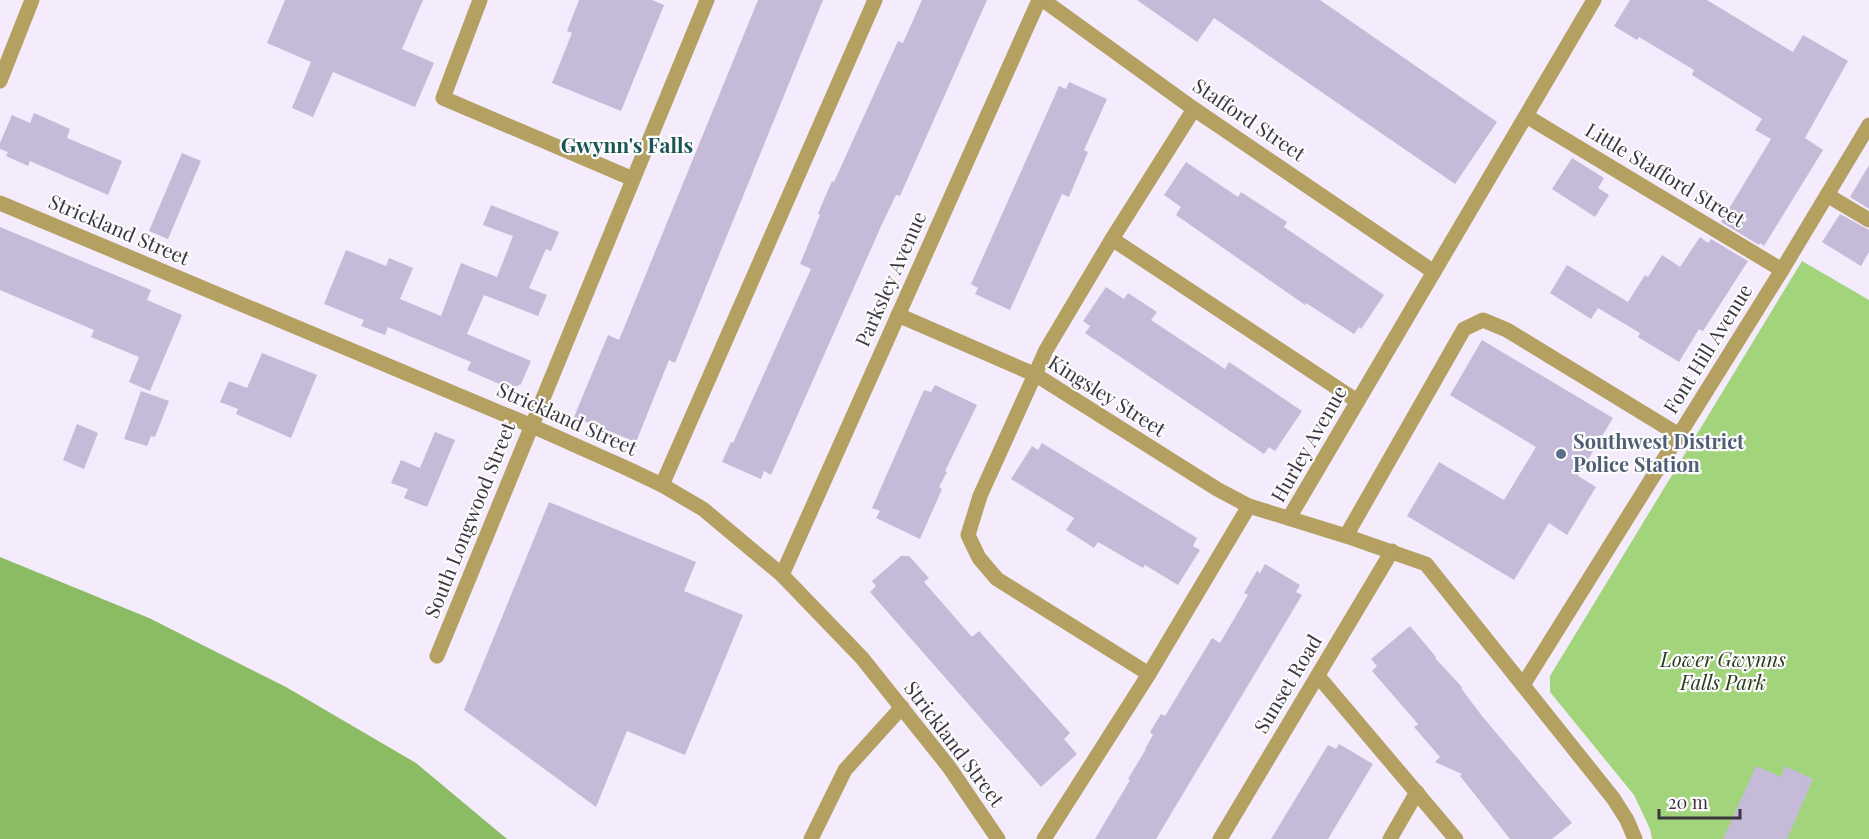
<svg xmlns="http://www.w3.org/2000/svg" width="1869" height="839" font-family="'Playfair Display',serif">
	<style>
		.green { fill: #a2d47c }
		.forest { fill: #8bbc64 }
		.building { fill: #c5bbd9 }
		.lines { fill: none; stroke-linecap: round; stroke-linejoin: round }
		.minor { stroke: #b4a162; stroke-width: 15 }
		.service-dot { fill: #5c6f8a; stroke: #fcfcfc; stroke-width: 2 }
		.labels { text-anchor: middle; stroke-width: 4.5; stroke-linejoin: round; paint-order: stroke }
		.street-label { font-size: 20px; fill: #3c3642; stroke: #fcfcfc }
		.service-label { font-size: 20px; font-weight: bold; fill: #4e5e75; stroke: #fcfcfc; text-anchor: start }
		.park-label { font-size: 20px; font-style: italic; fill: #273b17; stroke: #fcfcfc }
		.neighbourhood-label { font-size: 21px; font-weight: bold; fill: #1a5657; stroke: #fcfcfc }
	</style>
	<rect width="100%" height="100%" fill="#f4ebfd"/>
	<polygon class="green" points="1802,261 1869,300 1869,839 1652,839 1650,829 1634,795 1550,692 1550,676"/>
	<polygon class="forest" points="0,557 149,618 286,687 416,763 507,839 0,839"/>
	<g class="building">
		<polygon points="285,0 423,0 402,49 434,63 415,107 333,72 313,117 292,108 311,62 267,43"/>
		<polygon points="579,0 652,0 664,5 621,111 552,83 572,33 567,31"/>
		<polygon points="758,0 823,0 675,363 669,360 636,442 574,417 608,335 619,340"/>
		<polygon points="922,0 987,0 900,196 896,195 882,224 771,475 764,471 761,479 722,462 731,442 733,443 811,269 800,264 820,215 818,214 825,197 832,181 834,182 898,41 903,43"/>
		<polygon points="1137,0 1320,0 1497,122 1455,184 1214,18 1197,42"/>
		<polygon points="1630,0 1707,0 1793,52 1803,35 1848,61 1805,138 1823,150 1764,246 1760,243 1759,245 1721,222 1771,139 1755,130 1762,119 1692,75 1694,70 1639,37 1637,40 1614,26"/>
		<polygon points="1069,82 1107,99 1084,150 1088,152 1069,197 1062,194 1010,310 975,294 978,288 971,284 1059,86 1066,89"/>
		<polygon points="34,113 70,129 67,138 122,161 108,195 30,161 28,166 6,156 8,152 0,149 0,143 12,115 30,123"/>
		<polygon points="182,153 201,161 168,239 149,231"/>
		<polygon points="1572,158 1604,178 1598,188 1609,195 1595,217 1552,189"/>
		<polygon points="1186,162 1238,197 1241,192 1287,222 1284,227 1384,295 1361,329 1359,327 1354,334 1306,303 1305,305 1176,215 1181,207 1164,195"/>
		<polygon points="1869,165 1869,209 1850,197"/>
		<polygon points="491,205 559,232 551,251 546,249 529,288 547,295 538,316 484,295 467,334 531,361 521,384 511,389 467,370 471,362 388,327 385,335 361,326 364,320 324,304 346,250 386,266 389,258 413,268 400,299 441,316 461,263 497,277 513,236 483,225"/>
		<polygon points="1840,214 1869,230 1869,252 1861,266 1822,242"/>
		<polygon points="0,227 151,290 147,300 182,315 150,391 129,382 139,357 91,337 94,330 0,290"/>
		<polygon points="1700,237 1708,243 1711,239 1748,261 1703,331 1699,329 1679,362 1638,337 1640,333 1598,308 1591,319 1550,293 1567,265 1628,302 1645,275 1648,277 1662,255 1680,267"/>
		<polygon points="1106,287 1124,299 1128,293 1157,312 1151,320 1225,369 1229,362 1302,411 1275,451 1269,447 1264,454 1085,333 1090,326 1083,321"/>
		<polygon points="1482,340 1613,418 1578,476 1596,487 1567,535 1549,523 1514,580 1407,516 1439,462 1504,500 1536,447 1450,395"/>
		<polygon points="262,353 317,375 291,438 236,414 238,409 220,402 229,381 247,388"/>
		<polygon points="935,385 977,405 945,471 947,472 939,487 942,489 920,539 876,518 880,511 872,508 924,390 931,392"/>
		<polygon points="141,391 169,401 155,437 151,436 147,446 124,439"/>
		<polygon points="77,424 98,433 84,469 63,460"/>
		<polygon points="435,432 455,440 427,507 404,498 408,489 391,483 401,460 420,468"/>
		<polygon points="1042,443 1197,538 1193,546 1200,550 1178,585 1145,565 1143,568 1098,542 1094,548 1066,530 1074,518 1011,479 1032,446 1038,450"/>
		<polygon points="549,502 696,562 684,591 743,615 685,755 627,731 596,807 464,710"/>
		<polygon points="901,556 909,556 929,578 924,582 972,637 979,631 1070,733 1064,739 1077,754 1041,787 870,592 876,586 872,581"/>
		<polygon points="1265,564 1300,585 1296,592 1302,595 1156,839 1095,839 1130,780 1128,779 1146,749 1145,749 1153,735 1150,732 1161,714 1165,716 1212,638 1220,643 1248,595 1244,593 1257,571 1260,573"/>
		<polygon points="1410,626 1436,657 1435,658 1462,687 1461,688 1482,716 1572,823 1552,839 1510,839 1460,776 1462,774 1435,762 1440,757 1414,727 1418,724 1372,671 1377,666 1371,659"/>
		<polygon points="1339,744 1373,764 1328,839 1271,839 1328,745 1336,749"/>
		<polygon points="1756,766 1781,777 1785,766 1813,779 1787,839 1723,839"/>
	</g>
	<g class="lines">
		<g class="minor">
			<polyline points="480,0 443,98 633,179"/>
			<polyline points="1043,0 1194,109 1434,272"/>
			<polyline points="0,81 32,0"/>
			<polyline points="1526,116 1782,270"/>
			<polyline points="1827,195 1869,220"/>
			<polyline points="0,203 532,426 624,467 662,485 703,509 782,575 862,658 949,767 998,839"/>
			<polyline points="1112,239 1357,401"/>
			<polyline points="898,315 1036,375 1217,489 1249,506 1346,536 1426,564 1613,798 1627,820 1635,839"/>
			<polyline points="662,485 875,0"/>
			<polyline points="1289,518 1594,0"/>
			<polyline points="1346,536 1464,329 1483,320 1507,330 1679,435"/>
			<polyline points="782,575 1039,0"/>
			<polyline points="437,656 707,0"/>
			<polyline points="1149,674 997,579 979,558 968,535 980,496 1046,350 1112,239 1194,109"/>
			<polyline points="1318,676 1456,839"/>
			<polyline points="1523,685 1782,270 1869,125"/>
			<polyline points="811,839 845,770 902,707"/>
			<polyline points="1044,839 1149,674 1249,506"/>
			<polyline points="1220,839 1392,551"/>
			<polyline points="1390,839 1417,792"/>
		</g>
	</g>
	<circle class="service-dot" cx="1561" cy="454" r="6"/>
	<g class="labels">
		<g class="street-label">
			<text transform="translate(1249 120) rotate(34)" y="7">Stafford Street</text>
			<text transform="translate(1665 175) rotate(31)" y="7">Little Stafford Street</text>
			<text transform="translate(119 230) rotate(23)" y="7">Strickland Street</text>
			<text transform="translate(891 279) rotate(-66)" y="7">Parksley Avenue</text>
			<text transform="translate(1708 349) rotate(-58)" y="7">Font Hill Avenue</text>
			<text transform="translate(1107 396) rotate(32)" y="7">Kingsley Street</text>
			<text transform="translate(567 419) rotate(24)" y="7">Strickland Street</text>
			<text transform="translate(1309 444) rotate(-60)" y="7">Hurley Avenue</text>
			<text transform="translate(470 520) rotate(-68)" y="7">South Longwood Street</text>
			<text transform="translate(1288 684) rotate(-59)" y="7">Sunset Road</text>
			<text transform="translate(954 744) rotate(53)" y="7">Strickland Street</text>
		</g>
		<g class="service-label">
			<text x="1573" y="449">Southwest District<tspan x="1573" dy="23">Police Station</tspan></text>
		</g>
		<g class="park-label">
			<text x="1723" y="667">Lower Gwynns<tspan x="1723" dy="23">Falls Park</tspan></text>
		</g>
		<g class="neighbourhood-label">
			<text x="627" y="153">Gwynn's Falls</text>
		</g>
	</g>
	<path d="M1659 809v9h81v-9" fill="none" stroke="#3c3642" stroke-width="3"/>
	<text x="1668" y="809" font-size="18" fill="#3c3642" stroke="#fcfcfc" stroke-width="4.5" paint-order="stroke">20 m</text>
</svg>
